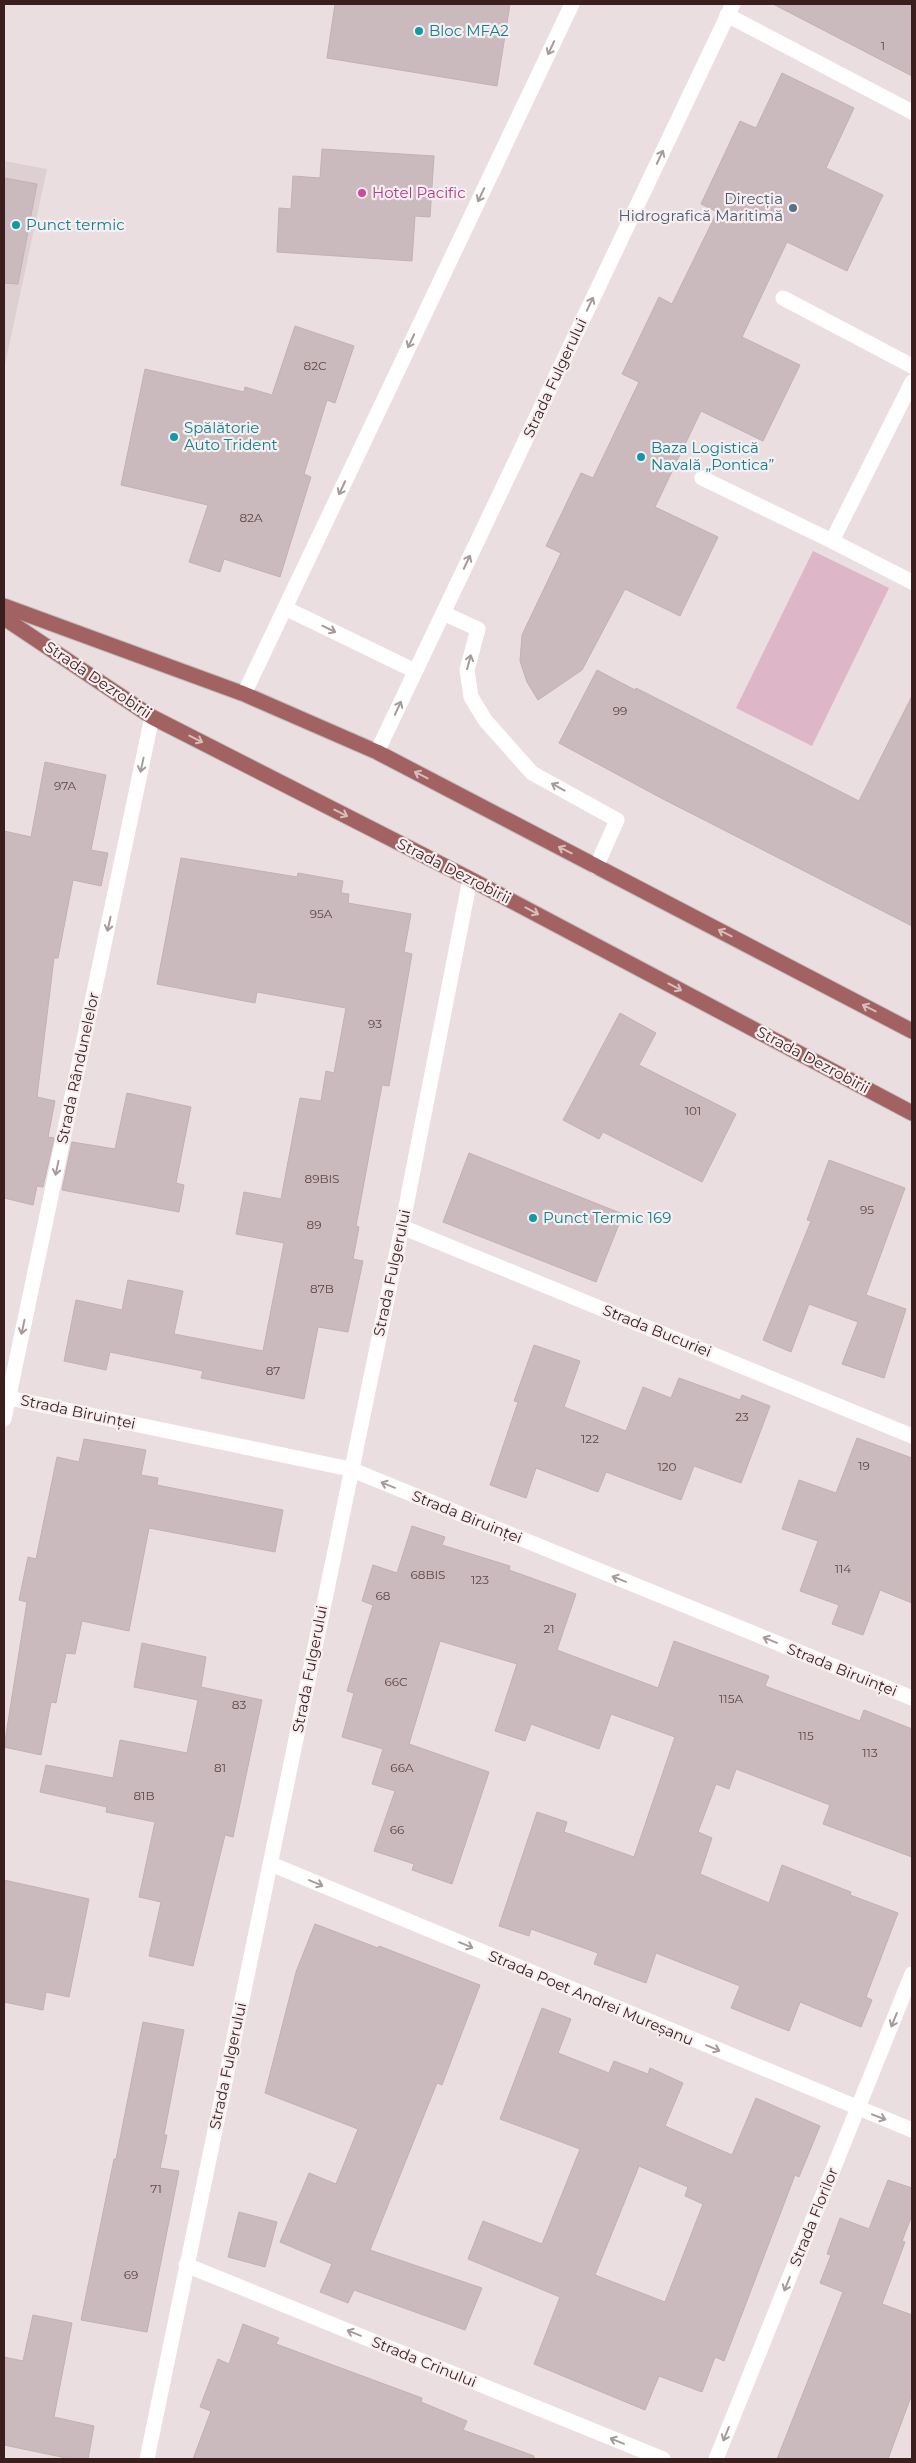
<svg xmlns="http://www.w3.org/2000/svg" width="916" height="2463" font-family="Montserrat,sans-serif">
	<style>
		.built { fill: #decfd2 }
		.green { fill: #ddb6c7 }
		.building { fill: #cbbabd; stroke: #c4b0b3; fill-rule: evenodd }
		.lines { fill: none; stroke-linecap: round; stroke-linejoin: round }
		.major-casing { stroke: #c4bcbc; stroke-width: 17 }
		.minor { stroke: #fff; stroke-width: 15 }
		.major { stroke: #a26261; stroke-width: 15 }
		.oneway { stroke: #a79a9a }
		.oneway2 { stroke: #d9bdbe }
		.culture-dot { fill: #0f9aa8; stroke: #f7eef0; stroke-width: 2 }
		.hotel-dot { fill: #d1479c; stroke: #f7eef0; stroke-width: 2 }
		.service-dot { fill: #5c6f8a; stroke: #f7eef0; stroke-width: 2 }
		.labels { text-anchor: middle; stroke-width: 4.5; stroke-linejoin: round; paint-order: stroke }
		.number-label { font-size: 12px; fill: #5f4646 }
		.culture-label { font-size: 15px; fill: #0d838f; stroke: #f7eef0; text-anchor: start }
		.hotel-label { font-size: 15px; fill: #b23c85; stroke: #f7eef0; text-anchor: start }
		.service-label { font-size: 15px; fill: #4e5e75; stroke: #f7eef0; text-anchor: end }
		.street-label { font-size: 15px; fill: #3b1f1f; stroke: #f7eef0 }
	</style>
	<rect width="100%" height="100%" fill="#eadee0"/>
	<polygon class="built" points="4,161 47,169 4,369"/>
	<polygon class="green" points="813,551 889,588 812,746 736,708"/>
	<g class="building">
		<polygon points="335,4 510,4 497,86 327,58"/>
		<polygon points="773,4 912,4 912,76"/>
		<polygon points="782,73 854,108 826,168 883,195 847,271 787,242 742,337 800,365 763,441 701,411 655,507 718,537 680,616 625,589 582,670 538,700 527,682 520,661 522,635 561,553 546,546 581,473 593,478 639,382 622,374 659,297 672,304 717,212 701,204 740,121 756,128"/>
		<polygon points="322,149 434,156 430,217 415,216 412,261 277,252 279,208 291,209 293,176 320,178"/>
		<polygon points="4,178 37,184 18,284 4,283"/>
		<polygon points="295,326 354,346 335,403 327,400 304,474 311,477 280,577 224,559 220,572 189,562 208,505 121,485 145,369 244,392 245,387 272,395"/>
		<polygon points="597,670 635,690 636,688 859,801 912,696 912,926 661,798 559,743"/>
		<polygon points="45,762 106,775 91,850 108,853 101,886 73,880 58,958 54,958 37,1097 55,1101 48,1137 54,1138 43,1187 37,1186 33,1205 4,1198 4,831 31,837"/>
		<polygon points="181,858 297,877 298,873 343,881 341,893 349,894 348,903 411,914 404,952 412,954 389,1086 382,1085 356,1226 359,1227 353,1259 363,1261 348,1332 318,1327 304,1399 201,1378 203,1371 110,1352 106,1370 64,1361 76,1300 122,1310 128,1280 183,1291 174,1334 263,1351 284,1243 236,1234 244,1192 281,1199 300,1098 321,1101 326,1071 334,1073 346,1008 257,992 255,1003 157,984"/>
		<polygon points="620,1013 656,1033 639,1065 736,1114 702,1182 603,1132 599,1139 563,1120"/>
		<polygon points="127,1093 191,1107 176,1183 184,1185 179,1212 62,1190 72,1142 115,1149"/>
		<polygon points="469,1153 623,1214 596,1282 443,1222"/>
		<polygon points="829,1160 905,1188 866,1295 906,1309 884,1378 842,1364 858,1322 809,1304 791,1352 763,1340 811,1221 807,1220"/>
		<polygon points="534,1345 580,1361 564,1407 626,1431 643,1387 671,1398 679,1378 740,1400 742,1395 770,1406 741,1483 694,1466 681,1500 606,1472 598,1492 536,1468 526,1498 490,1485 518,1402 514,1401"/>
		<polygon points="857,1438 912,1458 912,1603 880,1590 863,1635 832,1624 839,1605 800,1591 818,1541 782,1529 799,1480 836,1493"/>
		<polygon points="84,1439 146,1450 141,1475 158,1478 157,1485 283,1510 275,1552 149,1528 129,1631 82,1621 75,1654 66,1653 56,1703 51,1702 41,1755 4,1747 27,1602 19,1600 28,1557 36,1559 57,1457 79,1462"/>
		<polygon points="412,1526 445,1537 442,1545 510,1566 509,1570 576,1594 557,1650 658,1688 674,1641 769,1676 765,1686 860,1721 864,1710 912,1729 912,1857 823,1824 830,1805 736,1769 729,1789 716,1784 698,1832 712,1838 700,1874 769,1903 782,1865 851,1892 850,1895 898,1913 866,1997 872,2000 861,2027 800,2002 789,2031 731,2008 740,1986 656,1953 646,1983 594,1964 598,1953 531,1929 529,1936 499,1926 537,1812 567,1822 564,1832 634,1857 675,1737 611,1714 599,1749 531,1724 525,1741 495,1731 517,1664 440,1641 409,1744 489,1772 452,1884 412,1870 414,1864 374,1851 395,1791 372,1784 383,1749 342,1737 354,1693 347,1691 373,1605 362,1601 373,1565 397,1573"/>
		<polygon points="142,1643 206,1657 201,1687 262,1700 233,1837 225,1835 193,1966 149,1956 161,1902 139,1897 155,1822 106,1812 107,1807 40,1792 46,1765 113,1778 120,1740 187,1753 198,1700 134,1687"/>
		<polygon points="4,1880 89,1899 69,1997 46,1992 43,2010 4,2002"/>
		<polygon points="315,1924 378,1948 379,1946 480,1985 442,2085 437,2083 370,2250 482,2288 465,2330 354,2290 348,2303 320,2292 332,2264 280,2242 309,2173 336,2184 358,2129 265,2093 296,1972"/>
		<path d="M 542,2008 L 571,2019 L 558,2053 L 609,2073 L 614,2061 L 648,2074 L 650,2068 L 683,2083 L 665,2126 L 732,2155 L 756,2098 L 820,2126 L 799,2177 L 795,2175 L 724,2361 L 715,2357 L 702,2392 L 659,2376 L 645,2410 L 534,2364 L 560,2297 L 468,2259 L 483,2221 L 542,2244 L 580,2149 L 500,2119 ZM 639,2166 L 688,2187 L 685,2196 L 703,2204 L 665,2302 L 595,2275 Z"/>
		<polygon points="143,2022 184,2030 164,2135 167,2135 160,2168 179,2171 147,2332 81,2320 114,2159 116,2159"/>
		<polygon points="888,2180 912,2188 912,2215 902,2241 905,2242 882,2304 912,2315 912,2394 888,2459 777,2459 843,2292 820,2283 831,2255 827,2254 840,2218 869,2229"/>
		<polygon points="239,2212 277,2222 265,2267 228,2257"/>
		<polygon points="33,2315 72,2323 54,2417 94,2426 88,2459 71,2459 4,2445 4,2357 23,2361"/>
		<polygon points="243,2324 279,2338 276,2344 422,2398 421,2402 467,2421 463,2430 534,2456 534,2459 193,2459 211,2411 200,2407 218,2359 229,2364"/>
	</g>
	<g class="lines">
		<defs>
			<g id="major">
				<polyline points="4,606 244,694 377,752 912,1031"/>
				<polyline points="4,618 152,717 470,879 912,1113"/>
			</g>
		</defs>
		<use href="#major" class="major-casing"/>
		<g class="minor">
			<polyline points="727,15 912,112"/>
			<polyline points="783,298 912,366"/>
			<polyline points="912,382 832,541 912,582"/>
			<polyline points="702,478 832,541"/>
			<polyline points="285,608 415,671"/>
			<polyline points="443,613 478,629 467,670 471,697 485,720 532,773 617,820 596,867"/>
			<polyline points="244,694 572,4"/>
			<polyline points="377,752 733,4"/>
			<polyline points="402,1227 912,1436"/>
			<polyline points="4,1397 350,1469 912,1698"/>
			<polyline points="4,1419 152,717"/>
			<polyline points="271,1864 912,2130"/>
			<polyline points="186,2265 663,2459"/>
			<polyline points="147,2459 402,1227 470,879"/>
			<polyline points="716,2459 912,1974"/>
		</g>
		<use href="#major" class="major"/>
	</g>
	<defs><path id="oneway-shaft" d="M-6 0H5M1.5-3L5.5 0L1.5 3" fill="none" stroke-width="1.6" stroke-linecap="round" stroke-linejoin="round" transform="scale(1.25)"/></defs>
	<g class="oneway">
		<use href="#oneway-shaft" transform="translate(551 48) rotate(115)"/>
		<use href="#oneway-shaft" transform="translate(660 157) rotate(-65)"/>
		<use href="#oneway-shaft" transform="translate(481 195) rotate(115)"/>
		<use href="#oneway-shaft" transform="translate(590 304) rotate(-65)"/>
		<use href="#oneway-shaft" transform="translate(411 341) rotate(115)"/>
		<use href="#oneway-shaft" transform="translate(342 488) rotate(115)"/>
		<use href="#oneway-shaft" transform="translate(467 562) rotate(-65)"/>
		<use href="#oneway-shaft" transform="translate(329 629) rotate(26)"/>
		<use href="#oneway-shaft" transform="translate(469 662) rotate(-75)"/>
		<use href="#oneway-shaft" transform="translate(398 708) rotate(-65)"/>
		<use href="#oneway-shaft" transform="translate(142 765) rotate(102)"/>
		<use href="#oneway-shaft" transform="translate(558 787) rotate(-151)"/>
		<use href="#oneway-shaft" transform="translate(109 924) rotate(102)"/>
		<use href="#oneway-shaft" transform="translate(57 1168) rotate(102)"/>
		<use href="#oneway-shaft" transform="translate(23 1327) rotate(102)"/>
		<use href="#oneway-shaft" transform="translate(388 1485) rotate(-158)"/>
		<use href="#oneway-shaft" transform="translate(619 1579) rotate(-158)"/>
		<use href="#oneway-shaft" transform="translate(770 1640) rotate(-158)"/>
		<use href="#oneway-shaft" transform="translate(316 1883) rotate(23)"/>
		<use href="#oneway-shaft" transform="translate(466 1945) rotate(23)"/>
		<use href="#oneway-shaft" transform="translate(894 2020) rotate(112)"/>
		<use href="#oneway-shaft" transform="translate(713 2048) rotate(23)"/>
		<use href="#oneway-shaft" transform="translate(879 2117) rotate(21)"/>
		<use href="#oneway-shaft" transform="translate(787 2284) rotate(112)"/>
		<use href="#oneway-shaft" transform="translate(354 2333) rotate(-158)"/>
		<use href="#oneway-shaft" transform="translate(726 2434) rotate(112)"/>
		<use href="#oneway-shaft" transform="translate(617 2441) rotate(-158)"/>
	</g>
	<g class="oneway2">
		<use href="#oneway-shaft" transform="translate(196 739) rotate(27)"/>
		<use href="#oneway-shaft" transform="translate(421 775) rotate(-153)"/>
		<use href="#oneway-shaft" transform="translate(341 813) rotate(27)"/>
		<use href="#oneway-shaft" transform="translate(565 850) rotate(-153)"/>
		<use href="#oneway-shaft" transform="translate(532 911) rotate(28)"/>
		<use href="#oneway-shaft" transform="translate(725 933) rotate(-153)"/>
		<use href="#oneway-shaft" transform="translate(675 987) rotate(28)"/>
		<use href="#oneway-shaft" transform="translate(869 1008) rotate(-153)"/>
	</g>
	<g class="culture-dot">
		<circle cx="419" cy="31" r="5"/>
		<circle cx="16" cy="225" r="5"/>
		<circle cx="174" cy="437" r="5"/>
		<circle cx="641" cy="457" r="5"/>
		<circle cx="533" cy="1218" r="5"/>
	</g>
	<circle class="hotel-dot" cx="362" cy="193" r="5"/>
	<circle class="service-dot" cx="793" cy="208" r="5"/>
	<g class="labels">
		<g class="number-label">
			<text x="883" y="50">1</text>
			<text x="315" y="370">82C</text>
			<text x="251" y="522">82A</text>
			<text x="620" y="715">99</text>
			<text x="65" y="790">97A</text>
			<text x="321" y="918">95A</text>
			<text x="375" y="1028">93</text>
			<text x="693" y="1115">101</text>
			<text x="322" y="1183">89BIS</text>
			<text x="867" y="1214">95</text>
			<text x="314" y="1229">89</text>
			<text x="322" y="1293">87B</text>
			<text x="273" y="1375">87</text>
			<text x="742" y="1421">23</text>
			<text x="590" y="1443">122</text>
			<text x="864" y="1470">19</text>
			<text x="667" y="1471">120</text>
			<text x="843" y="1573">114</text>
			<text x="428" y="1579">68BIS</text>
			<text x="480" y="1584">123</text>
			<text x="383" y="1600">68</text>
			<text x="549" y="1633">21</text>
			<text x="396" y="1686">66C</text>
			<text x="731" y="1703">115A</text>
			<text x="239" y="1709">83</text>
			<text x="806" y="1740">115</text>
			<text x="870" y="1757">113</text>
			<text x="220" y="1772">81</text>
			<text x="402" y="1772">66A</text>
			<text x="144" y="1800">81B</text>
			<text x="397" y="1834">66</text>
			<text x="156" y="2193">71</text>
			<text x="131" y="2279">69</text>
		</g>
		<g class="culture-label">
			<text x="429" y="36">Bloc MFA2</text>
			<text x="26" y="230">Punct termic</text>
			<text x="184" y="433">Spălătorie<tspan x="184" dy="17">Auto Trident</tspan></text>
			<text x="651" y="453">Baza Logistică<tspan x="651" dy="17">Navală „Pontica”</tspan></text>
			<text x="543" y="1223">Punct Termic 169</text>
		</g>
		<g class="hotel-label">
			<text x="372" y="198">Hotel Pacific</text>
		</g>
		<g class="service-label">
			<text x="783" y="204">Direcția<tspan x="783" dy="17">Hidrografică Maritimă</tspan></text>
		</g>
		<g class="street-label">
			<text transform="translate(555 378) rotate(-65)" y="5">Strada Fulgerului</text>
			<text transform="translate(98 680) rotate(34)" y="5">Strada Dezrobirii</text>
			<text transform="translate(454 871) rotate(27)" y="5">Strada Dezrobirii</text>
			<text transform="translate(813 1060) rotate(28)" y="5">Strada Dezrobirii</text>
			<text transform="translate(78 1068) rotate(-78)" y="5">Strada Rândunelelor</text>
			<text transform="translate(392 1273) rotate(-78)" y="5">Strada Fulgerului</text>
			<text transform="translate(657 1331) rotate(22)" y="5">Strada Bucuriei</text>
			<text transform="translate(78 1412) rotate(12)" y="5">Strada Biruinței</text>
			<text transform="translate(467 1517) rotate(22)" y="5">Strada Biruinței</text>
			<text transform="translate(310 1669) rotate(-79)" y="5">Strada Fulgerului</text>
			<text transform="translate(842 1670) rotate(22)" y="5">Strada Biruinței</text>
			<text transform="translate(591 1998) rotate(23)" y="5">Strada Poet Andrei Mureșanu</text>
			<text transform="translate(228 2066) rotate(-78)" y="5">Strada Fulgerului</text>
			<text transform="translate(814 2217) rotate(-68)" y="5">Strada Florilor</text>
			<text transform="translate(424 2362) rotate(22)" y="5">Strada Crinului</text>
		</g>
	</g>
	<rect width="916" height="2463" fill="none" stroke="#3b1f1f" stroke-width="10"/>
</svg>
